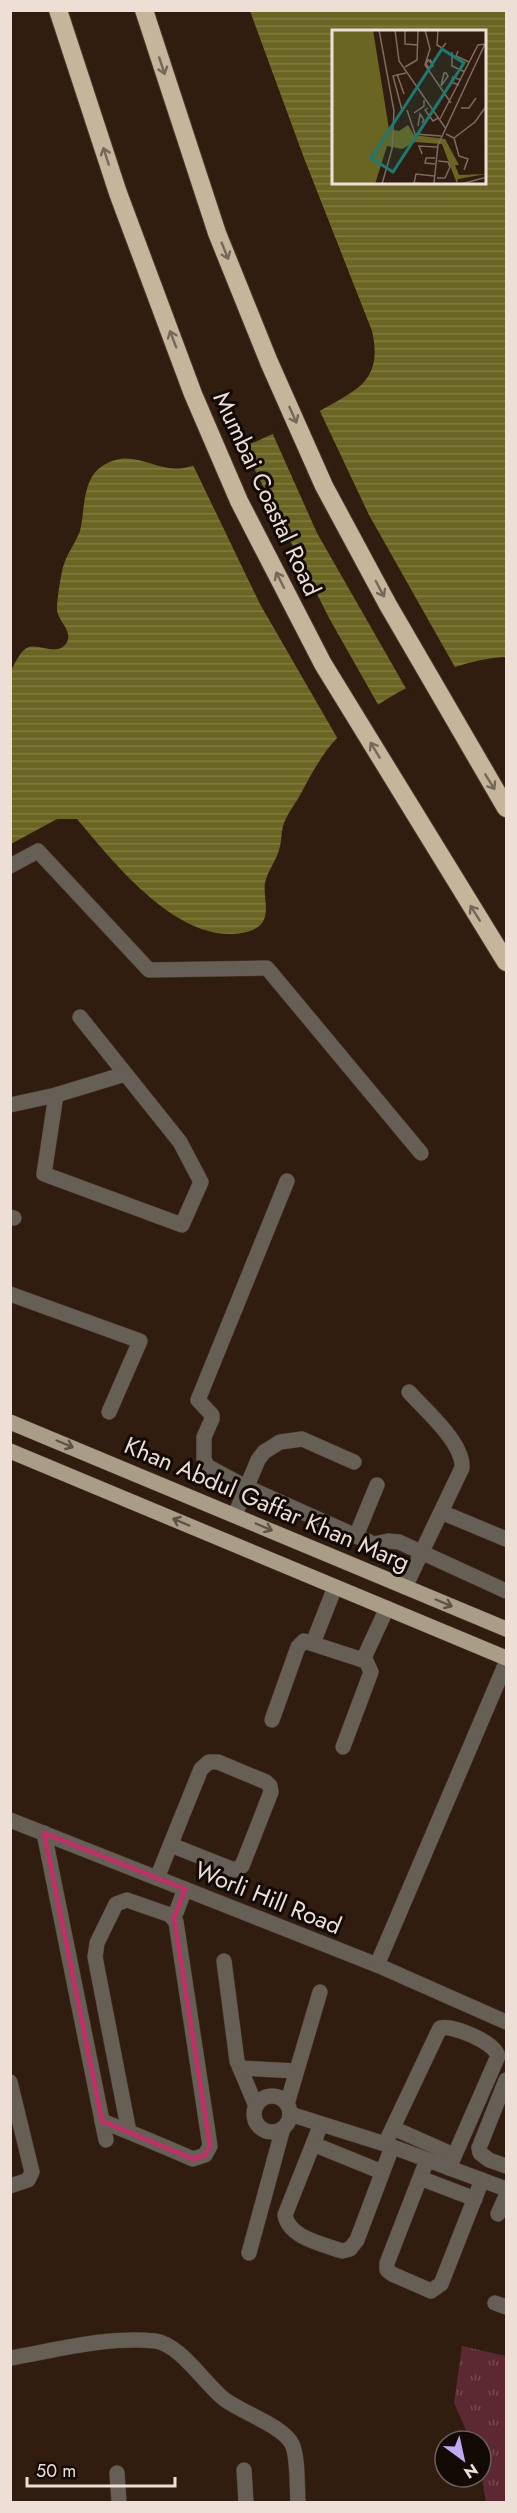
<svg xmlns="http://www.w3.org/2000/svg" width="517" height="2513" font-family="Jost,sans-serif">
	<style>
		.park { fill: url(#park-tufts) }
		.water { fill: url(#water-rules); fill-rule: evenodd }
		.pier { fill: #311d0f }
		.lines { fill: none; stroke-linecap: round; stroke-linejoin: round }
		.minor-casing { stroke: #4b382b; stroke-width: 16 }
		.major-casing { stroke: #4b382b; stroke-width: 16 }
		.highway-casing { stroke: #4b382b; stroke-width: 20 }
		.minor { stroke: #655f55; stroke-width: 15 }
		.major { stroke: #a99d87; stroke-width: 15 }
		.highway { stroke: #c4b59b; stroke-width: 18 }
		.oneway { stroke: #746858 }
		.oneway2 { stroke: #5e5446 }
		.marked { fill: none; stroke: #c62c67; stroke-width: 4.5; stroke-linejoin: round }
		.labels { text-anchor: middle; stroke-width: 6; stroke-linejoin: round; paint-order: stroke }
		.street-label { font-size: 24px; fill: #eddfd6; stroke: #120a05 }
		.inset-road { fill: none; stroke: #7c6b5f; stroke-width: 1.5 }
		.view { fill: #1a7b73; fill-opacity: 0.15; stroke: #1a7b73; stroke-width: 3 }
		.inset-edge { fill: none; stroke: #eddfd6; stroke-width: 3 }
	</style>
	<defs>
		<pattern id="park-tufts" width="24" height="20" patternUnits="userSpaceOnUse" patternTransform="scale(1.5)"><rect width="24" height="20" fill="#5c2933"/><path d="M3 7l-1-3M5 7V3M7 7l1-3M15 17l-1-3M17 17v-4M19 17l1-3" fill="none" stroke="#744850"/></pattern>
		<pattern id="water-rules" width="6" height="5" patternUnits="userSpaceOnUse" patternTransform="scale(1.5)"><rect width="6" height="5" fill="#6a6522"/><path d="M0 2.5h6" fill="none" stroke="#807b41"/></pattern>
	</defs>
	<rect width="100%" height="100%" fill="#311d0f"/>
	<polygon class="park" points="462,2346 506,2356 506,2502 486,2502 481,2474 481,2441 471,2441 454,2403"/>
	<path class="water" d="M 250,11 L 506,11 L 506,657 C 451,659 375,699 337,738 C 321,755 311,775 300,795 C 295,804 288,813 284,823 C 281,831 282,841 279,850 C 276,861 267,872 265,883 C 263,896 270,912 262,923 C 255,932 242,933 233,934 C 173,937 113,862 77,819 L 57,819 L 11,844 L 10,672 C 15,664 20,650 29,647 C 41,644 59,657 67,642 C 73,631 57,620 57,609 C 57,600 61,572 64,564 C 68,552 76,542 80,531 C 85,511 82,480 101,467 C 132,445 154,473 184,468 C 213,464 347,403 364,382 C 377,367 376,349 372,331 L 304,158 ZM 334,32 L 486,32 L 486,183 L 334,183 Z"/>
	<g class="pier">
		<polygon points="318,407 369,515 456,669 408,692 317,533 271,430"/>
		<polygon points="242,444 329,618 380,708 363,720 339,741 260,604 192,463"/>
	</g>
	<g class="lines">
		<defs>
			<g id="minor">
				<polyline points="10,866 38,851 149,970 267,968 421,1153"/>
				<polyline points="56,1095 44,1174 182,1225 201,1182 180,1142 80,1017"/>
				<polyline points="10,1105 56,1095 125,1074"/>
				<polyline points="287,1181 198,1400 212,1415 212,1419 204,1437 204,1459 207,1466 246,1487 374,1544 388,1541 399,1542 506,1591"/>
				<polyline points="10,1217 14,1218"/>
				<polyline points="10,1294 140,1341 109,1412"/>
				<polyline points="441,1512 506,1539"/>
				<polyline points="235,1515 258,1460 264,1452 280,1442 302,1439 354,1462"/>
				<polyline points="356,1536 377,1485"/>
				<path d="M 405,1587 L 462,1468 C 464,1443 425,1410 409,1392"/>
				<polyline points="313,1643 335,1587"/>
				<polyline points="363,1660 387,1608"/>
				<polyline points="272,1720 298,1647 304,1641 366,1661 371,1672 343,1747"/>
				<polyline points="10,1820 377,1965 506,2022"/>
				<polyline points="44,1833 106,2140"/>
				<polyline points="157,1878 201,1769 209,1762 218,1762 266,1782 270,1786 271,1792 244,1861 242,1866 234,1870 171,1845"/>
				<polyline points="174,1918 185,1889"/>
				<polyline points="224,1961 237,2061 256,2106"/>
				<polyline points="377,1965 506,1663"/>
				<polyline points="240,2068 296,2071"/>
				<polyline points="506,2080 479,2148 480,2153 489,2160 506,2166"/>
				<polyline points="10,2082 32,2172 28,2180 10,2186"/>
				<circle cx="272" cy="2114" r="18"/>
				<polyline points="287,2104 320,1992"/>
				<polyline points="290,2114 385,2144 506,2189"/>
				<path d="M 102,2121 C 132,2133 163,2146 193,2159 L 205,2155 L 210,2146 L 176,1922 L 170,1915 L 127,1900 L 116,1904 L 97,1943 L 95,1957 L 129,2132"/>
				<path d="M 321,2124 L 285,2215 C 289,2238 323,2244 342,2251 L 350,2249 L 357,2240 L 392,2147"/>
				<polyline points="393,2128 454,2155"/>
				<polyline points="313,2144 382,2172"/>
				<path d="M 385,2144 L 440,2028 C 454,2025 494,2042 498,2056 L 449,2168"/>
				<polyline points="427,2160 387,2263 387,2270 392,2274 431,2291 441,2284 482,2180"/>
				<polyline points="420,2178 475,2199"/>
				<polyline points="498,2214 506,2196"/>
				<polyline points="249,2253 283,2128"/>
				<polyline points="495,2303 506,2307"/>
				<path d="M 10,2358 C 57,2350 108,2336 155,2341 C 180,2344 204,2383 224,2399 C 241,2412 283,2426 292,2444 C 298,2456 297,2488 298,2502"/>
				<polyline points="244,2470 246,2502"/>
				<polyline points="117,2473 119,2502"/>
			</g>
			<g id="major">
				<polyline points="10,1422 506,1629"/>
				<polyline points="10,1451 506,1658"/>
			</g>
			<g id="highway">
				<polyline points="58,10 118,193 193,394 239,501 323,664 506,962"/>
				<polyline points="144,10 217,233 269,362 324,486 388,605 506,808"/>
			</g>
		</defs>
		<use href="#minor" class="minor-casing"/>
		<use href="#major" class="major-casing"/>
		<use href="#highway" class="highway-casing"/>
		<use href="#minor" class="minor"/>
		<use href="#major" class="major"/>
		<use href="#highway" class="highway"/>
	</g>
	<defs><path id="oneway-shaft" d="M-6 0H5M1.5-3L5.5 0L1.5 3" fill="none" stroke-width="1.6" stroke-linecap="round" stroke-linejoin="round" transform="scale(1.5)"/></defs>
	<g class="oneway">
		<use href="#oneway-shaft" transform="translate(162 66) rotate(72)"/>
		<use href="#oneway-shaft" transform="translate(106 156) rotate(-108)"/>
		<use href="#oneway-shaft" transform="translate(225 251) rotate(68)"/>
		<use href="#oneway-shaft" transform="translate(173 339) rotate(-111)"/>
		<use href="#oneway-shaft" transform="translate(293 415) rotate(66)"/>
		<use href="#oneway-shaft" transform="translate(280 580) rotate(-117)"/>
		<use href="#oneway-shaft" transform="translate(380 589) rotate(62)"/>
		<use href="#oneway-shaft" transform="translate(375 750) rotate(-121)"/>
		<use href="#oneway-shaft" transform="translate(490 782) rotate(58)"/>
		<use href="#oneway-shaft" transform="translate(475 913) rotate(-122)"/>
	</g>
	<g class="oneway2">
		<use href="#oneway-shaft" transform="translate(65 1444) rotate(23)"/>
		<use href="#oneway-shaft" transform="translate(181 1522) rotate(-157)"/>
		<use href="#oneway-shaft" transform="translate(264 1527) rotate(23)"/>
		<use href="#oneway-shaft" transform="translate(444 1603) rotate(23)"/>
	</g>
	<path class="marked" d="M 44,1833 L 185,1889 L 174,1918 L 210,2146 L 205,2155 L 193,2159 L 102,2121 Z"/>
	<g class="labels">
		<g class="street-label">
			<text transform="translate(267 494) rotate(65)" y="8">Mumbai Coastal Road</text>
			<text transform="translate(267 1504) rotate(23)" y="8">Khan Abdul Gaffar Khan Marg</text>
			<text transform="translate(268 1898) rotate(22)" y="8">Worli Hill Road</text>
		</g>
	</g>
	<g transform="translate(332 30)">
		<rect width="154" height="154" fill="#311d0f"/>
		<path d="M 0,0 L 41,0 L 57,99 L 67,101 L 76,95 L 82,105 L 113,109 L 127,135 L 123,135 L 127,145 L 154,144 L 126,149 L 125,154 L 110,114 L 83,112 L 70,119 L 55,116 L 43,154 L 0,154 Z" fill="#6a6522"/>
		<path class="inset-road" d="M 47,0 L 62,81 L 60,119 L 50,154M 63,0 L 67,31 L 114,99M 73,0 L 73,14 L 86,15M 93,0 L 98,19 L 93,35 L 119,73M 106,0 L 105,15 L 110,18 L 114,13M 126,21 L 124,26 L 137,32M 120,22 L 120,36 L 133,42M 98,29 L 101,36 L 97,38 L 94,34 L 96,30 L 100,34M 73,37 L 85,30 L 86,0M 65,44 L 72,64M 116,46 L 109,56 L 112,43 L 114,43 L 116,46 L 116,47M 127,55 L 119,52 L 121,47 L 129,50M 96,78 L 93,80 L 101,91 L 106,88M 129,78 L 137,78 L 144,68M 70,80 L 61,46 L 74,43M 75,80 L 83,104 L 109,106M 82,83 L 92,76 L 92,70M 108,89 L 146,15 L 154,14M 86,96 L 88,84 L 92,90 L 90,93M 114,104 L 122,108 L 127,126 L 136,129 L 132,140M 122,108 L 143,92 L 155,75M 90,124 L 87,116 L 105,117M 103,134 L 93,133 L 94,128 L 103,128M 105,148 L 113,148 L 118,137 L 116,132 L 106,131M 102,153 L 106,115 L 153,14M 93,154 L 82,153 L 84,144 L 102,146M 129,154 L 155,147"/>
		<path class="view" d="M 110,19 L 132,33 L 61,142 L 39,128 Z"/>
		<rect width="154" height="154" class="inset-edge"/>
	</g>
	<rect width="517" height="2513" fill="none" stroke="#eddfd6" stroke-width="24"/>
	<g transform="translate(463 2459) rotate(147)"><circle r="28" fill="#120a05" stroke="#6a5f59" stroke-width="1.5"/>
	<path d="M0-4.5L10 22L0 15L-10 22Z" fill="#bfa9f4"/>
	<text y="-9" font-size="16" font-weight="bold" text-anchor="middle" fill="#eddfd6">N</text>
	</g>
	<path d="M27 2477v9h148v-9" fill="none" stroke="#eddfd6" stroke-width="3"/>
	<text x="36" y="2477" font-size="18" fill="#eddfd6" stroke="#120a05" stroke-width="4.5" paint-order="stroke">50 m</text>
</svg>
